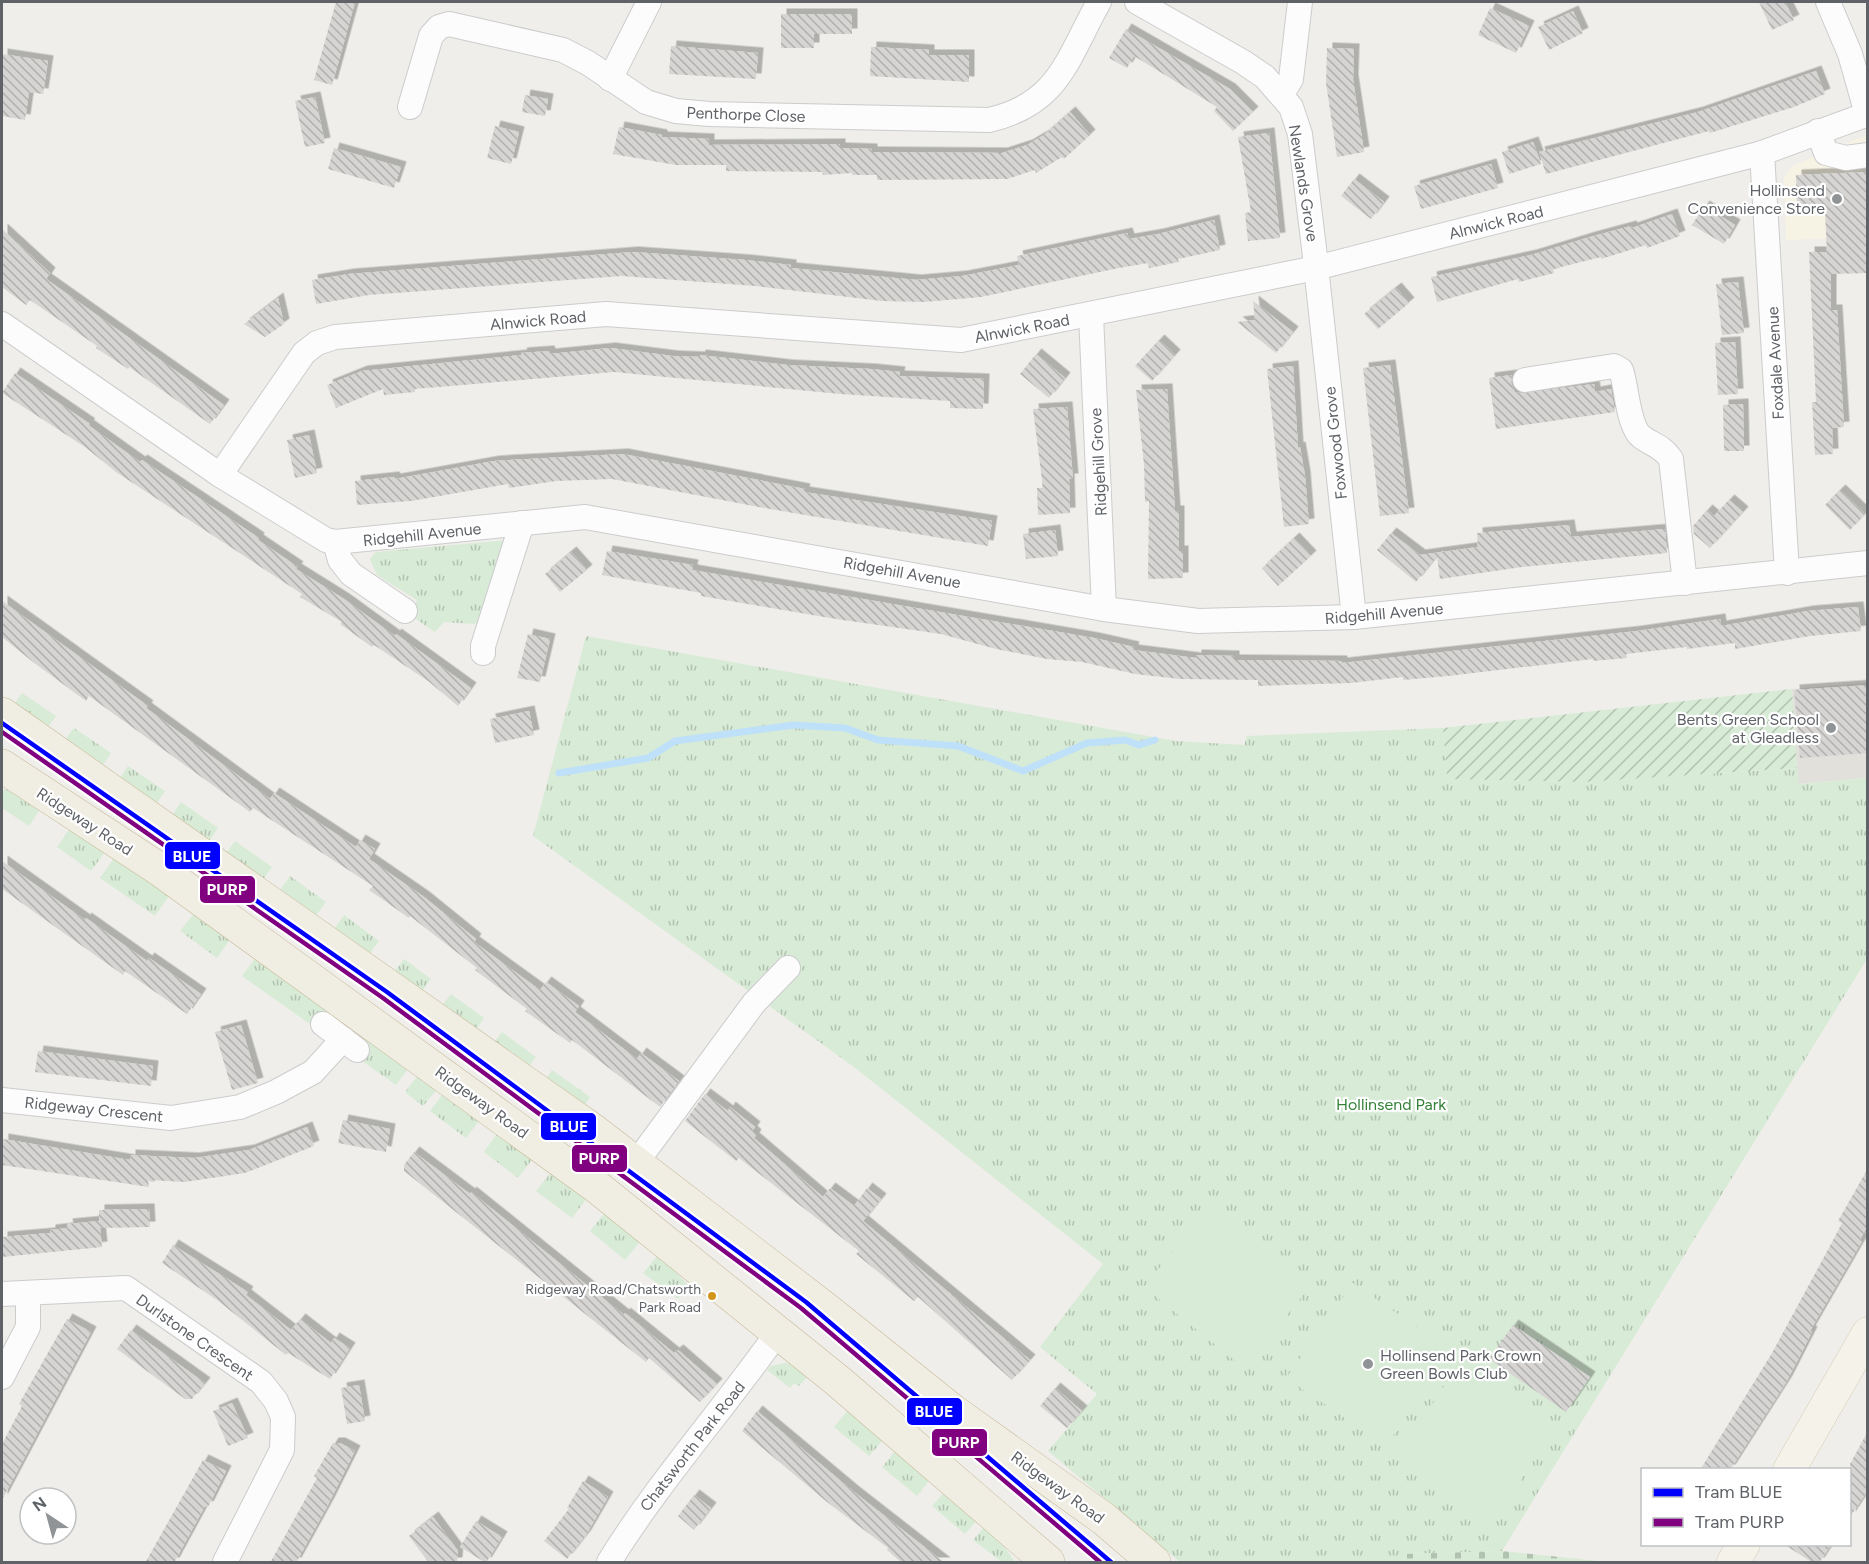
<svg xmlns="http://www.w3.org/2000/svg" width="1869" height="1564" font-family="Figtree,sans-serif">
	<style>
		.commercial { fill: #f7f3e4 }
		.education { fill: #e2e0da }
		.grass { fill: url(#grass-tufts) }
		.cemetery { fill: url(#cemetery-stones) }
		.garden { fill: url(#garden-furrows) }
		.pitch { fill: #d8ebd6 }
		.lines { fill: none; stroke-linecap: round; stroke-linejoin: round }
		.stream { stroke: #bfe0f9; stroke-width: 7 }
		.building { fill: url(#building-back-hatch); filter: url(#shadow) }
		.minor-casing { stroke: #cbcccc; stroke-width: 26 }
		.major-casing { stroke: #d7ceb8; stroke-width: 33 }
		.highway-casing { stroke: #c8b996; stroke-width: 34 }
		.minor { stroke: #fdfcfc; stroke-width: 24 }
		.major { stroke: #f4f2e9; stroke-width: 32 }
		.highway { stroke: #f0ede3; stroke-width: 33 }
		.tram-1-casing { stroke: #fff; stroke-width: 9 }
		.tram-2-casing { stroke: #fff; stroke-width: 9 }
		.tram-1 { stroke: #00f; stroke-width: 4.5 }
		.tram-2 { stroke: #800080; stroke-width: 4.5 }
		.poi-dot { fill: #919496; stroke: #fff; stroke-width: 2 }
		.bus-dot { fill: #d1951a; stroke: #fff; stroke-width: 2 }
		.labels { text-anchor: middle; stroke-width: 4.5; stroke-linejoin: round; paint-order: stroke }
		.bus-label { font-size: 14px; fill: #5f6368; stroke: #fff; text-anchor: end }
		.street-label { font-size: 16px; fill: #5f6368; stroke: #fff }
		.poi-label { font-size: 16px; fill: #5f6368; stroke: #fff; text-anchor: end }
		.park-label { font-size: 16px; fill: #348238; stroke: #fff }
		.line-badge { stroke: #fff; stroke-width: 2 }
		.badge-label { font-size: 16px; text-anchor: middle; font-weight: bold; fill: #fff }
	</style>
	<defs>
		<pattern id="grass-tufts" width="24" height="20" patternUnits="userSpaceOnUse" patternTransform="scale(1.5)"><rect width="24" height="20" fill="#d8ebd6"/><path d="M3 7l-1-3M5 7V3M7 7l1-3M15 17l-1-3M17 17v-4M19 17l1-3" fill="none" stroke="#b2c2b1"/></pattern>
		<pattern id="cemetery-stones" width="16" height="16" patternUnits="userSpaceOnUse" patternTransform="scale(1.5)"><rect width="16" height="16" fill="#d8ebd6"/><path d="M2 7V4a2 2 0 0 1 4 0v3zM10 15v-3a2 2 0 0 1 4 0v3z" fill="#b2c2b1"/></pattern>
		<pattern id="garden-furrows" width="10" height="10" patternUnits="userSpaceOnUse" patternTransform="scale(1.5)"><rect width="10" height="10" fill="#d8ebd6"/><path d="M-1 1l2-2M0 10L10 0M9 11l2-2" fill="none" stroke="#b2c2b1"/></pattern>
		<pattern id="building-back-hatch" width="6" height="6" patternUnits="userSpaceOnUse" patternTransform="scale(1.5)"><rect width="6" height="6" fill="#d6d5d3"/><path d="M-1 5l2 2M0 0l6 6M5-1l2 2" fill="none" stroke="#b1b0af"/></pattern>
		<filter id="shadow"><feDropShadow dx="5.5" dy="-5.5" stdDeviation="0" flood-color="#0004"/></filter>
	</defs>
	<rect width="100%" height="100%" fill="#efeeea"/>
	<polygon class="commercial" points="1867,135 1867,237 1786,240 1784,177 1792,166"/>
	<polygon class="education" points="1867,683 1867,778 1798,784 1792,689"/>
	<g class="grass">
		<polygon points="509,540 482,620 474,624 444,622 435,632 410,615 417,600 377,575 370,559 376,552"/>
		<polygon points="586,636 1176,741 1244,745 1247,736 1443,728 1447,779 1585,782 1797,768 1799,784 1867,778 1867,959 1502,1551 1406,1554 1401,1562 1180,1562 1048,1451 1097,1394 1040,1347 1103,1264 854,1067 533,836"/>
		<polygon points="22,693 56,716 45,731 12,707"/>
		<polygon points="74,728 111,753 101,768 63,742"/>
		<polygon points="128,766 165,791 155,806 118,781"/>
		<polygon points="9,783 43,805 29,826 2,808 2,794"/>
		<polygon points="181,802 218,828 208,843 171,817"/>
		<polygon points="71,827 105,852 91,871 57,847"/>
		<polygon points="235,841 272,867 262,881 225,855"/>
		<polygon points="114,858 169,896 155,916 100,878"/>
		<polygon points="290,876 326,902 314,918 278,893"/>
		<polygon points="195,912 231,938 217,958 180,931"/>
		<polygon points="344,915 379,941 367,957 332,932"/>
		<polygon points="257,956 410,1066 396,1085 242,976"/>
		<polygon points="404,959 431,979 419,995 392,975"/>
		<polygon points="451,994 484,1018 474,1033 440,1008"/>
		<polygon points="502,1032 536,1057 525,1071 491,1046"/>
		<polygon points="552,1070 590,1097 581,1110 543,1083"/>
		<polygon points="420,1073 438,1088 423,1106 405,1092"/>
		<polygon points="445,1091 481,1118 466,1138 430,1111"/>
		<polygon points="499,1131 534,1157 518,1178 484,1152"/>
		<polygon points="553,1170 588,1197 572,1218 536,1191"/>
		<polygon points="607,1210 642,1239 625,1260 590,1231"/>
		<polygon points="659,1254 689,1286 678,1299 643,1273"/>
		<polygon points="786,1363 794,1365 809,1375 799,1386 794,1383 790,1388 767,1370 771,1366"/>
		<polygon points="848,1410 884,1439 869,1456 834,1427"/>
		<polygon points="896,1450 931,1478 917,1496 882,1467"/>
		<polygon points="946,1490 979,1518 965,1534 932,1506"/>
		<polygon points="985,1526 991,1528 1015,1562 1002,1562 973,1540"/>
	</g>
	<polygon class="cemetery" points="1502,1551 1607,1562 1401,1562 1405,1554"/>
	<polygon class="garden" points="1792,689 1797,768 1585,782 1447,779 1443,728"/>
	<g class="pitch">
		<polygon points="1213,1202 1313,1283 1244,1368 1144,1287"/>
		<polygon points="1353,1283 1450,1350 1386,1446 1286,1378"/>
		<polygon points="1462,1359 1557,1425 1493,1521 1398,1456"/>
	</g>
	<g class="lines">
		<polyline class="stream" points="559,773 648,758 675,741 794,725 845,728 878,740 958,746 1023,771 1087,743 1125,740 1139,745 1155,740"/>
	</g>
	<g class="building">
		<polygon points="336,2 355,2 332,85 314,80"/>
		<polygon points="1759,2 1785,2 1794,20 1772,30"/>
		<polygon points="1490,8 1529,26 1516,53 1478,35"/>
		<polygon points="1573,11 1583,33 1549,50 1538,27"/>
		<polygon points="781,14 852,14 852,34 814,34 814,48 781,48"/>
		<polygon points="1126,29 1230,89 1253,112 1233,131 1214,111 1217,107 1134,56 1127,68 1109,58"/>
		<polygon points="671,46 758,53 756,79 669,74"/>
		<polygon points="871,47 929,50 929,55 969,55 969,82 870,76"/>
		<polygon points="1327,48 1354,49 1353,80 1364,152 1337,157 1326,83"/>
		<polygon points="2,54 48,61 43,94 29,92 25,120 2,116"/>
		<polygon points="1816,71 1825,94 1794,107 1710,133 1709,131 1546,174 1539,152 1698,112"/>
		<polygon points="525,95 548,99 545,116 522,112"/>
		<polygon points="315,97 325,143 305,147 295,101"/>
		<polygon points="1070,112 1090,135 1064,159 1062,157 1036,173 1035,170 1007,179 877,180 877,175 852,175 852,173 823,175 822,172 726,171 726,165 676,165 613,154 619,127 662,135 662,137 709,139 709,145 840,144 840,148 872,149 872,152 1002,153 1027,145 1044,135"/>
		<polygon points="495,126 519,132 511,164 487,158"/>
		<polygon points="1269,133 1280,238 1248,241 1245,213 1251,212 1238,137"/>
		<polygon points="1533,142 1541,164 1509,174 1502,152"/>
		<polygon points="334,148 401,167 394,188 328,169"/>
		<polygon points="1491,164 1498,188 1421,209 1414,186"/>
		<polygon points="1868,172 1868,273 1831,274 1831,310 1837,310 1844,427 1832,428 1833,454 1815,455 1812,402 1816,402 1809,252 1827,252 1825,213 1804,214 1804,209 1797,210 1796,175"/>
		<polygon points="1354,179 1384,202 1371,219 1341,196"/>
		<polygon points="1704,206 1735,225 1724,244 1692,225"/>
		<polygon points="1672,214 1680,236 1647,248 1646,245 1601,259 1601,257 1553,269 1554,273 1519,282 1518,279 1437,302 1431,277 1531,255 1590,237 1631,226 1632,228"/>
		<polygon points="1214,220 1220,250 1178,259 1179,262 1149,268 1148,263 1119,268 981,297 924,302 882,301 755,286 622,276 369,295 316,304 312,280 349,274 633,252 745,260 791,265 791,268 916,280 962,276 1019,265 1017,256 1127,233 1129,239 1158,234"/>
		<polygon points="2,229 50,273 46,279 224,405 210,424 129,367 128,369 96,348 97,346 30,300 26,305 2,287"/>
		<polygon points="1738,282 1744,333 1722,335 1716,284"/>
		<polygon points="1396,288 1409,303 1378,329 1364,314"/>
		<polygon points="278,298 284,324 265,337 244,324"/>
		<polygon points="1253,301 1293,332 1276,353 1237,322 1255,320"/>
		<polygon points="1159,340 1175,355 1152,381 1135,366"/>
		<polygon points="1735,342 1738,394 1718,395 1715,343"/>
		<polygon points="610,348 673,356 700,357 700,355 787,365 870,369 900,372 899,376 984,379 983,409 950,408 950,401 840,394 614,372 415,389 415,392 384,395 383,389 336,408 327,385 362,371 522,355 521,353 549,351 550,354"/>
		<polygon points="1036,354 1065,378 1049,398 1020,374"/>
		<polygon points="1390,365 1409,513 1380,516 1363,368"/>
		<polygon points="1293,366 1298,448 1300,447 1305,476 1309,524 1284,527 1267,369"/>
		<polygon points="15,373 90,424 88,425 140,462 142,460 259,538 258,540 298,567 296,569 344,599 395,636 396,634 471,688 458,706 428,681 374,645 372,647 340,624 342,622 300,597 302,594 116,472 85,447 2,393"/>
		<polygon points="1512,375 1511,383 1515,392 1520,393 1594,384 1595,392 1611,389 1615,412 1496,429 1489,378"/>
		<polygon points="1167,389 1175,511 1179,511 1179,551 1183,551 1183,578 1148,579 1149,501 1145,502 1144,465 1136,390"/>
		<polygon points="1743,404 1744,451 1724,451 1723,405"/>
		<polygon points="1067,407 1073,479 1069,479 1070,513 1038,515 1037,488 1043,488 1033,409"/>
		<polygon points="309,435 317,473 295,478 287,440"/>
		<polygon points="623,454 805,489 804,492 992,521 988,546 764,508 612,479 556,481 509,488 508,484 411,501 357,505 355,481 394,477 395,479 494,461"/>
		<polygon points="1840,490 1865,514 1850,530 1825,505"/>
		<polygon points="1729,500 1743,512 1710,548 1694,534 1693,526 1707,510 1714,516"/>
		<polygon points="1569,525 1571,537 1665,529 1667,553 1522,567 1440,579 1437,556 1416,582 1377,550 1391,533 1420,555 1478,547 1477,533"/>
		<polygon points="1055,530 1058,556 1026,559 1023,534"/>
		<polygon points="1294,538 1311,556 1278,586 1262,568"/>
		<polygon points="607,551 693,565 692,570 1094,638 1134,647 1133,650 1196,658 1196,655 1234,656 1234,660 1342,661 1342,663 1637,631 1720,619 1721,626 1808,611 1858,607 1861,631 1810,636 1735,649 1735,643 1687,649 1687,647 1626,654 1627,658 1593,661 1593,659 1448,676 1403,680 1403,677 1351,683 1258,686 1258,680 1180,679 1135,674 1082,662 1047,659 996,649 941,634 836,619 701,596 701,593 602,575"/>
		<polygon points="571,552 587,570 560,592 545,574"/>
		<polygon points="2,601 148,706 146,708 270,799 274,793 356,847 360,840 375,849 369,859 424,897 476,939 474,942 540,990 546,982 579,1006 575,1012 637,1059 641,1053 679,1081 660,1107 572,1040 570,1043 525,1011 527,1009 475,970 477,968 410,916 409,918 369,890 373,886 253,808 250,812 89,696 86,701 33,662 2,637"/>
		<polygon points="528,634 550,639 540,682 517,678"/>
		<polygon points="1868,685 1868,753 1800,758 1794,690"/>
		<polygon points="529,711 534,735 495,743 490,719"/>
		<polygon points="2,861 85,920 86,918 147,961 149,958 201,994 187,1014 125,971 123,975 2,889"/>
		<polygon points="241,1025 258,1083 232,1090 215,1032"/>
		<polygon points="38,1051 153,1066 151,1086 35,1072"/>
		<polygon points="705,1094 728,1111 730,1107 755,1127 752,1131 756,1135 754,1138 823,1197 830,1188 854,1206 867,1188 881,1199 863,1221 1030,1360 1012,1380 918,1297 914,1301 856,1254 859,1251 739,1158 736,1161 685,1121"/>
		<polygon points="343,1120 390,1129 386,1152 338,1143"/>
		<polygon points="307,1127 314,1146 245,1173 185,1182 148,1180 149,1187 2,1165 3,1139 130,1160 130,1155 194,1158 249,1150"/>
		<polygon points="414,1152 470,1194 471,1192 624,1315 625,1313 674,1353 678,1350 717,1384 700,1402 649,1358 646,1362 404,1171 404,1165"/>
		<polygon points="1868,1168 1868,1226 1860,1239 1862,1241 1810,1331 1812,1332 1787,1381 1730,1470 1700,1470 1772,1353 1831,1244 1842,1223 1838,1221"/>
		<polygon points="149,1209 150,1227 100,1228 102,1247 2,1257 2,1237 50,1233 50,1230 68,1228 67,1224 99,1221 99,1210"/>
		<polygon points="173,1245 248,1292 246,1295 291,1330 300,1319 331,1343 334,1338 350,1348 330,1379 288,1353 286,1355 217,1300 162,1263"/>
		<polygon points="67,1319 91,1332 2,1500 2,1444 22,1406 19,1404"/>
		<polygon points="1513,1325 1590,1377 1566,1412 1489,1359"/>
		<polygon points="131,1330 205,1383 192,1399 185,1399 117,1349"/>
		<polygon points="359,1385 365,1421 347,1424 341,1388"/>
		<polygon points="1055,1388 1082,1411 1067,1428 1040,1406"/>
		<polygon points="232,1403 248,1438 228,1446 213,1411"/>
		<polygon points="757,1411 854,1492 945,1563 902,1563 887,1550 888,1548 827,1502 742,1431"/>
		<polygon points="1868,1431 1868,1490 1850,1517 1850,1464"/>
		<polygon points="333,1443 340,1443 355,1451 329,1503 296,1563 270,1563 317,1478 314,1476"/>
		<polygon points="203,1460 226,1471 208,1507 205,1506 174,1563 145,1563"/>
		<polygon points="583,1481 608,1497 586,1535 567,1559 544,1541 569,1509 567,1508"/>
		<polygon points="694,1495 711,1508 694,1530 678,1516"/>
		<polygon points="433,1517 458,1551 457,1563 429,1563 409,1536"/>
		<polygon points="476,1521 502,1537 486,1563 460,1547"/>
		<polygon points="1785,1545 1831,1545 1819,1563 1813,1563"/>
	</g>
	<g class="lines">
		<defs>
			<g id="minor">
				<polyline points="1137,2 1243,62 1265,77 1291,107 1300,134 1314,248 1354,617"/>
				<polyline points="1828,2 1850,54 1867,114"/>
				<polyline points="610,79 649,2"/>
				<polyline points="1282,94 1291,79 1300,2"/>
				<path d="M 410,107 L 431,36 L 439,27 L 449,24 L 563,50 L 588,63 L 646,102 L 676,111 L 709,114 L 989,120 C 1059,104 1067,59 1099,2"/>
				<polyline points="1818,131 1826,153 1846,158 1868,155"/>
				<polyline points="1762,153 1787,573"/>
				<polyline points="1091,315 1104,609"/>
				<polyline points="2,324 220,475 326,540 335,542 585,517 1104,609 1198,621 1354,617 1868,563"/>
				<path d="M 1525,380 L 1614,366 L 1621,370 C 1627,389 1627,413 1636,430 C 1642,443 1660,442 1671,459 L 1685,583"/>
				<polyline points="220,475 304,353 317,343 335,337 606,314 961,340 1316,268 1762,153 1868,114"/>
				<polyline points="335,542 340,560 351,574 405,611"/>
				<polyline points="483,653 483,646 522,523"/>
				<polyline points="323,1024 357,1050"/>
				<polyline points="2,1100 171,1118 240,1107 276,1092 313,1072 343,1039"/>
				<polyline points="636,1163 754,1003 788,968"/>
				<polyline points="2,1294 126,1288 261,1382 276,1401 283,1417 282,1450 225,1562"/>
				<polyline points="2,1377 28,1327 28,1294"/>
				<path d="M 609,1562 C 659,1481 723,1410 778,1332"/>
			</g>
			<g id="major">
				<polyline points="1789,1470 1868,1333"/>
				<polyline points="1733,1562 1744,1544"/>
			</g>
			<g id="highway">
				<polyline points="2,714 594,1131 827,1310 953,1411 1104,1519 1154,1562"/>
				<polyline points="2,766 159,869 597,1187 838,1381 1048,1562"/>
			</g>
		</defs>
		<use href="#minor" class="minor-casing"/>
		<use href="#major" class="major-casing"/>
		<use href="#highway" class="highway-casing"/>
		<use href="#minor" class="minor"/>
		<use href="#major" class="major"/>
		<use href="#highway" class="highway"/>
		<defs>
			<polyline id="tram-1" points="2,723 387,992 806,1302 1111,1562"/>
			<polyline id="tram-2" points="2,732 383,998 801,1308 1100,1562"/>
		</defs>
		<use href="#tram-1" class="tram-1-casing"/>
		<use href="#tram-2" class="tram-2-casing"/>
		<use href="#tram-1" class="tram-1"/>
		<use href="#tram-2" class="tram-2"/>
	</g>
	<g class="poi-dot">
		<circle cx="1837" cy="199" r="6"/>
		<circle cx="1831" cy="728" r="6"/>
		<circle cx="1368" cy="1364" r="6"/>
	</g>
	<circle class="bus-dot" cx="712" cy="1296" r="5"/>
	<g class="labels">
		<g class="bus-label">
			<text x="701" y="1294">Ridgeway Road/Chatsworth<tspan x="701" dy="18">Park Road</tspan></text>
		</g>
		<g class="street-label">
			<text transform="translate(746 114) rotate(2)" y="6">Penthorpe Close</text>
			<text transform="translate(1304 183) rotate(81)" y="6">Newlands Grove</text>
			<text transform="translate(1496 222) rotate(-14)" y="6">Alnwick Road</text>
			<text transform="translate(538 320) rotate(-5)" y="6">Alnwick Road</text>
			<text transform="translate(1022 328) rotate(-11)" y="6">Alnwick Road</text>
			<text transform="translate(1775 363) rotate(-93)" y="6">Foxdale Avenue</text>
			<text transform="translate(1335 443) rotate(-96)" y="6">Foxwood Grove</text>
			<text transform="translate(1098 462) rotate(-93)" y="6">Ridgehill Grove</text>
			<text transform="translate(422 534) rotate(-6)" y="6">Ridgehill Avenue</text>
			<text transform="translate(902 572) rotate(10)" y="6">Ridgehill Avenue</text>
			<text transform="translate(1384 613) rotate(-5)" y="6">Ridgehill Avenue</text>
			<text transform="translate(85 821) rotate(33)" y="6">Ridgeway Road</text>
			<text transform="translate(482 1102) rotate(36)" y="6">Ridgeway Road</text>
			<text transform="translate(94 1109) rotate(6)" y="6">Ridgeway Crescent</text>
			<text transform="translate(195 1337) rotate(35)" y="6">Durlstone Crescent</text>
			<text transform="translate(692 1446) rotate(-52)" y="6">Chatsworth Park Road</text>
			<text transform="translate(1058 1487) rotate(36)" y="6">Ridgeway Road</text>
		</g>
		<g class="poi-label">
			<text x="1825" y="196">Hollinsend<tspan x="1825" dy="18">Convenience Store</tspan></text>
			<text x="1819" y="725">Bents Green School<tspan x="1819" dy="18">at Gleadless</tspan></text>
			<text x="1380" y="1361" text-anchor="start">Hollinsend Park Crown<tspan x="1380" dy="18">Green Bowls Club</tspan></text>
		</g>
		<g class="park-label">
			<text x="1391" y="1110">Hollinsend Park</text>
		</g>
	</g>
	<g class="line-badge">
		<rect x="164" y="841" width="57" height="29" rx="6" fill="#00f"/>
		<rect x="199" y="875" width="57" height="29" rx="6" fill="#800080"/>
		<rect x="540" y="1112" width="57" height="29" rx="6" fill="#00f"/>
		<rect x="571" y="1144" width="57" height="29" rx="6" fill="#800080"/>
		<rect x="906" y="1397" width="57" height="29" rx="6" fill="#00f"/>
		<rect x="931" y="1428" width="57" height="29" rx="6" fill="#800080"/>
	</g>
	<g class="badge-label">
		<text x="192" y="862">BLUE</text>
		<text x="227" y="895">PURP</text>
		<text x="569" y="1132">BLUE</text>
		<text x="599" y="1164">PURP</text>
		<text x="934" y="1417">BLUE</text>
		<text x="959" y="1448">PURP</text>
	</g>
	<rect width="1869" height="1564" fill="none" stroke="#5f6368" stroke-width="6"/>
	<rect x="1641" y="1468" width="210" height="78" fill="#ffffff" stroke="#bfc1c3" stroke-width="1.5"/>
	<rect x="1653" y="1488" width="30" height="9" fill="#0000ff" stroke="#bfc1c3" stroke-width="1.5"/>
	<text x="1695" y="1498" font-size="18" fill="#5f6368">Tram BLUE</text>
	<rect x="1653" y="1518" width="30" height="9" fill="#800080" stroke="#bfc1c3" stroke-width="1.5"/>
	<text x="1695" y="1528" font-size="18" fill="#5f6368">Tram PURP</text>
	<g transform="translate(48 1516) rotate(324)"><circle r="28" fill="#ffffff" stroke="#bfc1c3" stroke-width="1.5"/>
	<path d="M0-4.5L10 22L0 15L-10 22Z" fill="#919496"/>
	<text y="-9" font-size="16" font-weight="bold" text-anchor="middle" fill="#5f6368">N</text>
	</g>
</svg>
